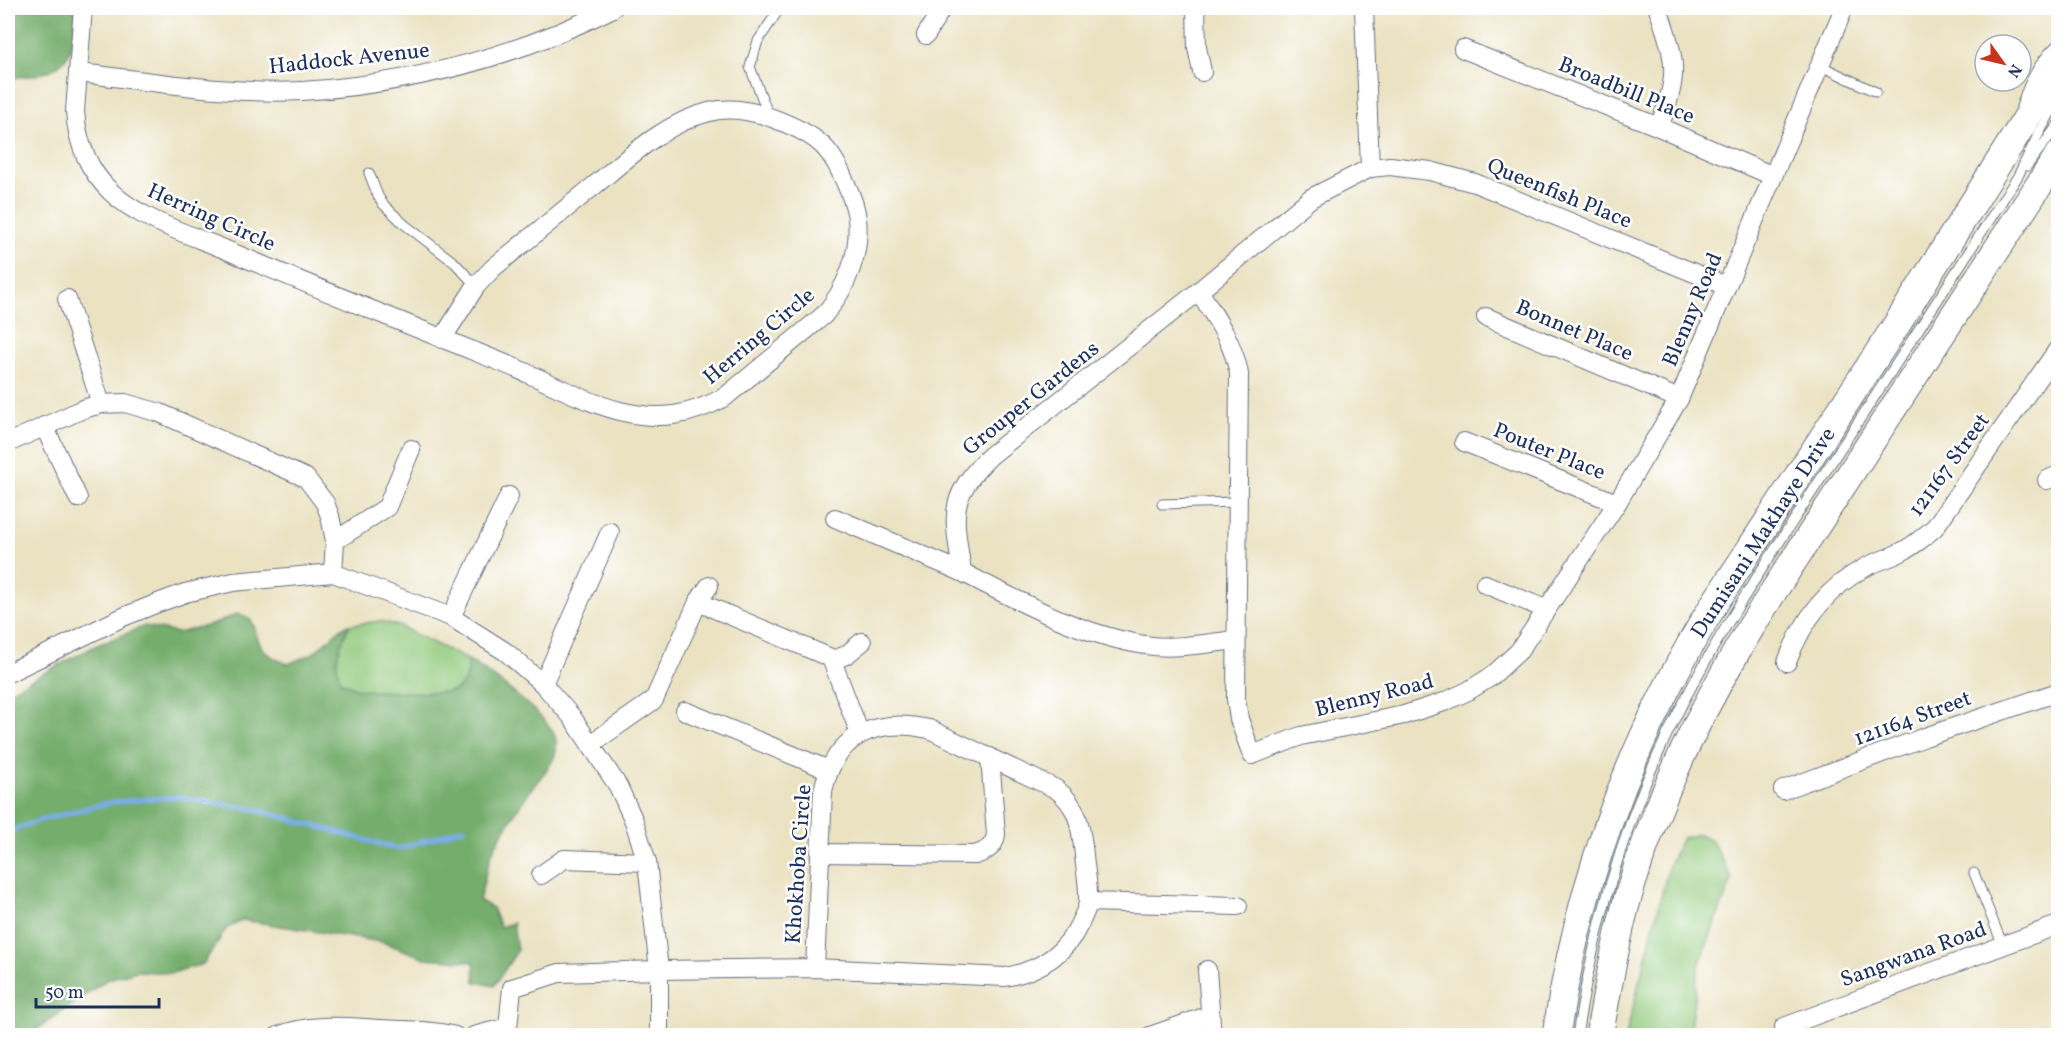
<svg xmlns="http://www.w3.org/2000/svg" width="2066" height="1043" font-family="Vollkorn,serif">
	<style>
		.green { fill: #91c97c; stroke: #567c6d; stroke-width: 1.5 }
		.forest { fill: #74ad6c; stroke: #486e65; stroke-width: 1.5 }
		.lines { fill: none; stroke-linecap: round; stroke-linejoin: round }
		.stream { stroke: #7aaee7; stroke-width: 5 }
		.lane-casing { stroke: #646e81; stroke-width: 11 }
		.street-casing { stroke: #646e81; stroke-width: 20 }
		.primary-casing { stroke: #646e81; stroke-width: 29 }
		.lane { stroke: #fff; stroke-width: 9 }
		.street { stroke: #fff; stroke-width: 18 }
		.primary { stroke: #fff; stroke-width: 27 }
		.labels { text-anchor: middle; stroke-width: 5; stroke-linejoin: round; paint-order: stroke }
		.street-label { font-size: 22px; fill: #1b2f5e; stroke: #fff }
	</style>
	<rect width="100%" height="100%" fill="#fff"/>
	<filter id="ink" filterUnits="userSpaceOnUse"><feTurbulence type="fractalNoise" baseFrequency=".0167" numOctaves="2"/><feDisplacementMap in="SourceGraphic" scale="12" xChannelSelector="R" yChannelSelector="G"/><feConvolveMatrix kernelMatrix="1 2 1 2 8 2 1 2 1" color-interpolation-filters="sRGB"/></filter>
	<filter id="wash" filterUnits="userSpaceOnUse"><feTurbulence type="fractalNoise" baseFrequency=".008" numOctaves="4" result="noise"/><feDisplacementMap in="SourceGraphic" scale="24" xChannelSelector="R" yChannelSelector="G"/><feGaussianBlur stdDeviation="1.35" result="paint"/><feColorMatrix in="noise" values="0 0 0 0 0 0 0 0 0 0 0 0 0 0 0 0 0 1.4 0 .05"/><feComposite in="paint" operator="in"/></filter>
	<g filter="url(#wash)">
		<rect width="100%" height="100%" fill="#ebe2c2"/>
		<g class="green">
			<path d="M 380,621 L 399,626 L 468,660 C 469,673 467,686 452,691 C 440,694 371,692 358,689 C 353,687 347,684 341,682 C 331,662 341,644 349,625 Z"/>
			<polygon points="1700,834 1712,841 1732,879 1699,965 1689,1035 1626,1035 1669,865 1682,838"/>
		</g>
		<g class="forest">
			<path d="M 8,8 L 76,8 C 72,42 76,67 35,75 C 26,77 16,76 8,80 Z"/>
			<path d="M 237,614 C 262,619 251,636 264,650 C 270,657 280,661 288,664 L 312,654 L 343,627 L 349,625 C 341,644 331,662 341,682 C 347,684 353,687 358,689 C 371,692 440,694 452,691 C 467,686 469,673 468,660 C 487,672 553,718 556,740 C 560,761 538,779 527,795 C 515,813 502,832 493,851 C 487,863 484,885 479,900 L 492,908 L 500,927 L 513,923 L 517,951 L 494,986 L 475,982 L 474,962 L 425,958 L 382,942 L 243,920 L 227,928 L 203,964 L 172,973 L 136,971 L 108,979 L 33,1032 L 26,1035 L 8,1035 L 8,692 L 95,646 L 145,626 L 178,633 L 214,624 Z"/>
		</g>
		<g class="lines">
			<polyline class="stream" points="8,832 40,820 112,802 178,797 254,809 398,849 464,828"/>
		</g>
	</g>
	<g filter="url(#ink)">
		<g class="lines">
			<defs>
				<g id="lane">
					<polyline points="1819,65 1876,92"/>
					<path d="M 2021,107 C 2028,83 2039,61 2058,44"/>
					<polyline points="769,116 750,67 758,41 778,11 777,8"/>
					<polyline points="2027,166 2058,125"/>
					<polyline points="369,173 378,196 383,204 404,224 455,263 476,286"/>
					<polyline points="1162,504 1238,502"/>
					<polyline points="1974,873 2003,946"/>
					<path d="M 1577,1036 C 1595,919 1629,805 1684,701 C 1727,618 1781,541 1831,463 C 1894,368 1956,272 2018,176 L 2037,137 L 2058,99"/>
				</g>
				<g id="street">
					<path d="M 83,8 L 75,111 C 77,141 88,170 111,192 C 139,219 188,234 224,249 C 299,281 375,311 451,342 C 478,353 505,363 531,375 C 560,388 589,403 620,411 C 659,421 690,416 725,397 L 824,315 C 846,289 861,254 857,219 C 856,207 851,195 846,184 C 841,172 835,159 826,149 C 815,136 795,127 780,121 C 759,112 731,106 709,112 C 665,123 629,157 595,185 C 561,213 527,240 493,268 L 476,286 L 442,339"/>
					<polyline points="1196,8 1197,47 1202,72"/>
					<polyline points="1364,8 1370,168"/>
					<path d="M 1658,8 C 1676,62 1680,72 1659,127"/>
					<polyline points="926,35 942,8"/>
					<polyline points="1463,49 1659,127 1773,176"/>
					<path d="M 79,73 C 152,81 228,95 302,91 C 411,84 516,57 613,8"/>
					<path d="M 1199,291 C 1216,319 1233,341 1239,374 L 1236,699 L 1239,719 L 1252,755 L 1301,736 L 1404,715 L 1444,702 L 1468,691 L 1492,676 L 1519,651 L 1617,503 L 1679,399 L 1844,8"/>
					<polyline points="67,299 101,404"/>
					<polyline points="1486,317 1679,399"/>
					<polyline points="44,426 78,498"/>
					<polyline points="1464,442 1617,503"/>
					<polyline points="8,443 83,409 101,404 125,403 160,413 306,478 325,503 330,516 335,541 333,573"/>
					<polyline points="2047,480 2058,475"/>
					<polyline points="835,518 962,572"/>
					<polyline points="335,541 387,507 411,449"/>
					<polyline points="1485,584 1545,609"/>
					<polyline points="698,602 831,658 860,734"/>
					<polyline points="451,617 509,496"/>
					<path d="M 1236,640 C 1207,643 1174,650 1145,645 C 1081,635 1018,601 962,572 C 954,515 946,499 990,456 L 1199,291 L 1311,198 L 1370,168 L 1390,166 L 1430,171 L 1475,183 L 1726,286"/>
					<polyline points="834,660 846,655 862,642"/>
					<path d="M 1787,662 C 1802,621 1828,587 1866,567 C 1877,561 1890,558 1901,552 C 1914,546 1924,537 1935,527 L 2058,349"/>
					<polyline points="8,673 123,617 158,603 185,593 233,582 333,573 451,617 506,652 543,684 572,717 618,786 634,821 647,862 659,970 659,1036"/>
					<polyline points="543,684 610,532"/>
					<polyline points="685,711 829,770"/>
					<polyline points="591,744 654,700 698,602 709,586"/>
					<polyline points="1783,790 1925,737 2058,692"/>
					<path d="M 820,853 L 975,855 C 986,852 995,846 996,834 L 990,757"/>
					<polyline points="541,875 564,859 647,862"/>
					<polyline points="1088,902 1238,906"/>
					<polyline points="1207,970 1212,1036"/>
					<polyline points="1784,1027 2058,925"/>
					<path d="M 278,1036 C 311,1023 345,1027 380,1029 C 405,1030 430,1030 455,1036"/>
					<path d="M 474,1036 L 508,1027 L 512,988 L 559,973 L 659,970 L 815,968 L 1005,977 C 1039,971 1065,955 1080,923 C 1083,916 1088,908 1088,901 C 1089,886 1085,869 1084,855 C 1081,828 1079,806 1056,789 L 929,729 C 875,717 835,735 823,791 L 815,968"/>
					<polyline points="1150,1036 1210,1015"/>
				</g>
				<g id="primary">
					<path d="M 1556,1036 C 1579,879 1634,732 1718,598 L 1899,321 L 2058,68"/>
					<path d="M 1599,1036 C 1608,989 1615,942 1628,897 C 1661,784 1712,687 1775,589 L 2058,156"/>
				</g>
			</defs>
			<use href="#lane" class="lane-casing"/>
			<use href="#street" class="street-casing"/>
			<use href="#primary" class="primary-casing"/>
			<use href="#lane" class="lane"/>
			<use href="#street" class="street"/>
			<use href="#primary" class="primary"/>
		</g>
	</g>
	<g class="labels">
		<g class="street-label">
			<text transform="translate(349 57) rotate(-6)" y="8">Haddock Avenue</text>
			<text transform="translate(1627 89) rotate(22)" y="8">Broadbill Place</text>
			<text transform="translate(1560 192) rotate(22)" y="8">Queenfish Place</text>
			<text transform="translate(212 216) rotate(24)" y="8">Herring Circle</text>
			<text transform="translate(1691 309) rotate(-67)" y="8">Blenny Road</text>
			<text transform="translate(1575 329) rotate(23)" y="8">Bonnet Place</text>
			<text transform="translate(758 335) rotate(-40)" y="8">Herring Circle</text>
			<text transform="translate(1030 397) rotate(-39)" y="8">Grouper Gardens</text>
			<text transform="translate(1550 450) rotate(22)" y="8">Pouter Place</text>
			<text transform="translate(1948 464) rotate(-54)" y="8">121167 Street</text>
			<text transform="translate(1762 532) rotate(-57)" y="8">Dumisani Makhaye Drive</text>
			<text transform="translate(1374 694) rotate(-14)" y="8">Blenny Road</text>
			<text transform="translate(1912 717) rotate(-20)" y="8">121164 Street</text>
			<text transform="translate(797 864) rotate(-86)" y="8">Khokhoba Circle</text>
			<text transform="translate(1913 953) rotate(-20)" y="8">Sangwana Road</text>
		</g>
	</g>
	<rect width="2066" height="1043" fill="none" stroke="#fff" stroke-width="30"/>
	<g transform="translate(2003 63) rotate(124)"><circle r="28" fill="#ffffff" stroke="#a4acbf" stroke-width="1.5"/>
	<path d="M0-4.5L10 22L0 15L-10 22Z" fill="#c8321e"/>
	<text y="-9" font-size="16" font-weight="bold" text-anchor="middle" fill="#1b2f5e">N</text>
	</g>
	<path d="M36 998v9h123v-9" fill="none" stroke="#1b2f5e" stroke-width="3"/>
	<text x="45" y="998" font-size="18" fill="#1b2f5e" stroke="#ffffff" stroke-width="4.5" paint-order="stroke">50 m</text>
</svg>
